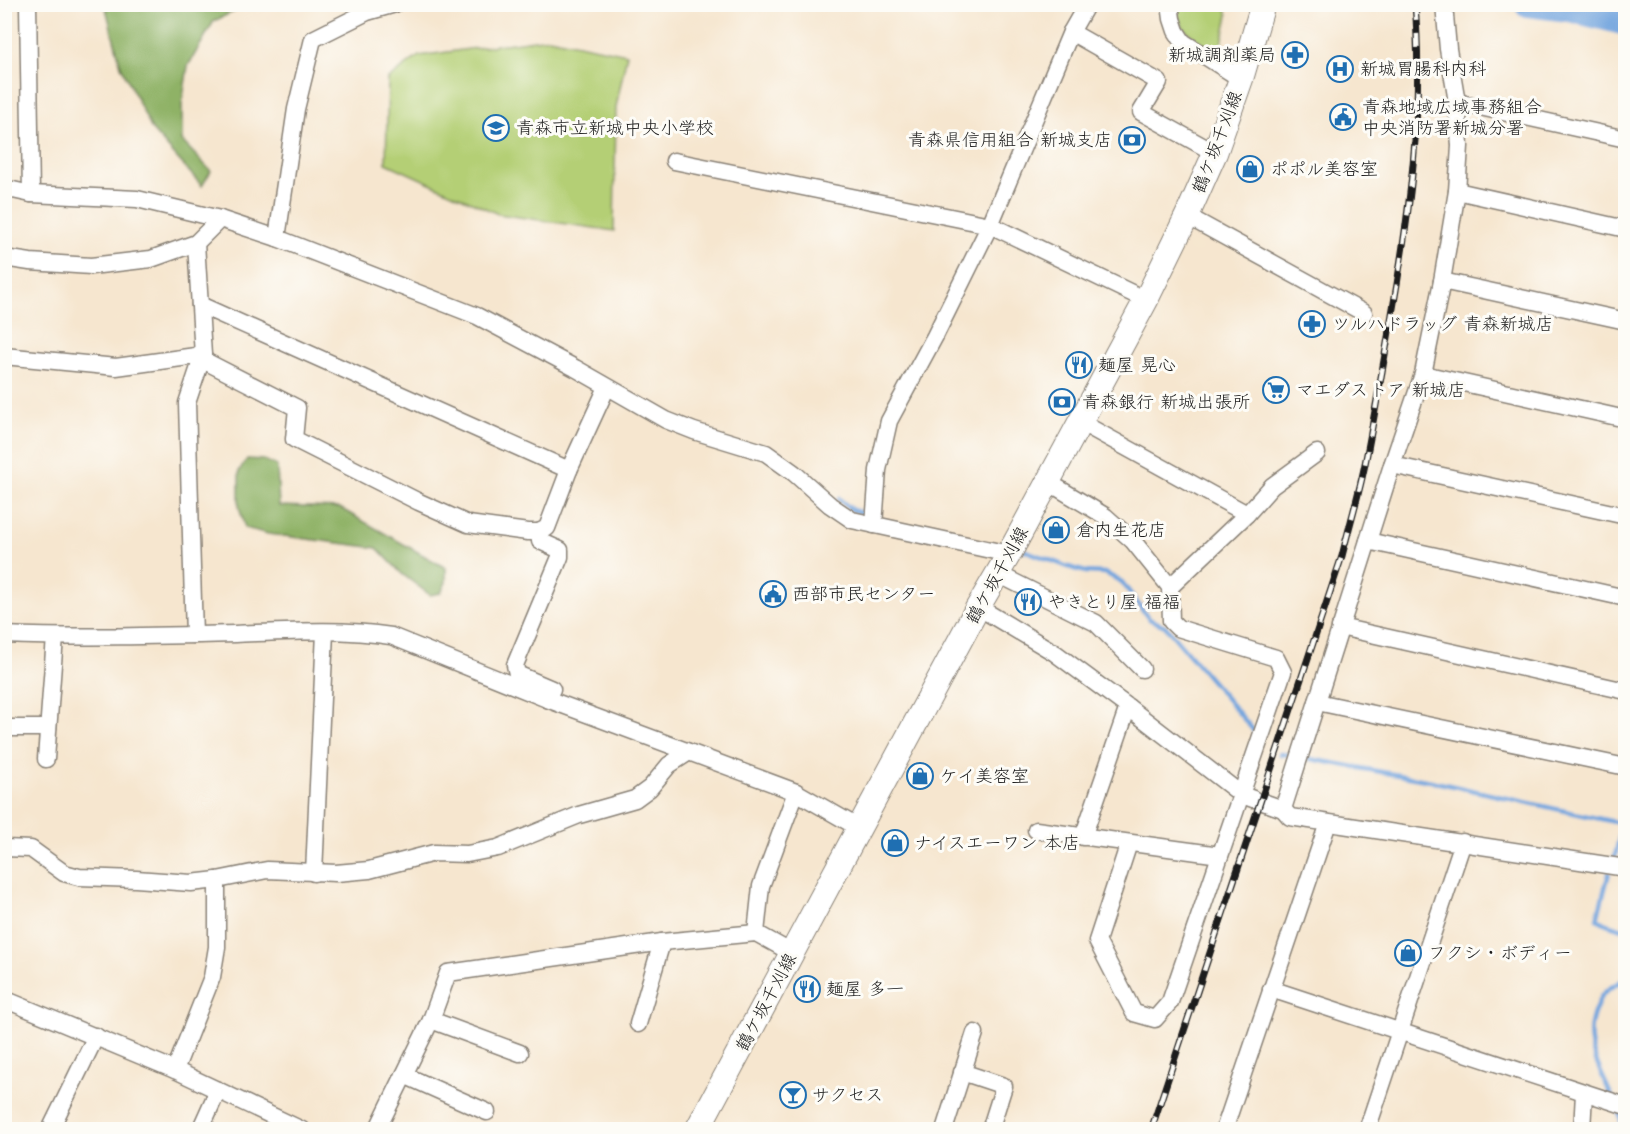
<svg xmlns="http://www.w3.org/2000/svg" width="1630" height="1134" font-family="'Shantell Sans','Klee One',sans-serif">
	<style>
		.green { fill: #b4cf75; stroke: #687648; stroke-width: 1.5 }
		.forest { fill: #8fb266; stroke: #566741; stroke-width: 1.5 }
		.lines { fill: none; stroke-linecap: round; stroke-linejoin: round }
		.stream { stroke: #73a5de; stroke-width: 4.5 }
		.river { stroke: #73a5de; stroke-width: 26 }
		.minor-casing { stroke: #898176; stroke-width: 19 }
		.secondary-casing { stroke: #898176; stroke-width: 26 }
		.minor { stroke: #fff; stroke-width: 16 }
		.secondary { stroke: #fff; stroke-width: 24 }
		.rail-casing { stroke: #1c1c1c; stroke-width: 7 }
		.rail { stroke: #fdfcf7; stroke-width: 4.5; stroke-dasharray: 14; stroke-linecap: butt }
		.labels { text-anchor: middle; stroke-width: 6; stroke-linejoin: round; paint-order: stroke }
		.poi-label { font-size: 18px; fill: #1c1c1c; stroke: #fdfcf7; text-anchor: start }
		.street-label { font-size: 18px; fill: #1c1c1c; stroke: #fdfcf7 }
	</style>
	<rect width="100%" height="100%" fill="#fdfcf7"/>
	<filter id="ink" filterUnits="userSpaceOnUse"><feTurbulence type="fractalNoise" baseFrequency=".0167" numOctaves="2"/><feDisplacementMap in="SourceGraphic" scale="12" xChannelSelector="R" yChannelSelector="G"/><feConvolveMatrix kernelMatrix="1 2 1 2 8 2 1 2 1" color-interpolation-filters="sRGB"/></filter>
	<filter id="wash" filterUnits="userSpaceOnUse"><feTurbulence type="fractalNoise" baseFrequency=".008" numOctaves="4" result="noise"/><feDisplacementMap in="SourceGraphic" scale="24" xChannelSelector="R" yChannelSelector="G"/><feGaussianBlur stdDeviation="1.35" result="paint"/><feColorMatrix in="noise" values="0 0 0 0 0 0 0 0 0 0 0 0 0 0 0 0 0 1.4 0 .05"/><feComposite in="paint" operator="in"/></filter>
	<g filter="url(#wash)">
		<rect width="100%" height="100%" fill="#f6e6cf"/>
		<g class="green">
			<path d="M 1178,5 L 1224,5 L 1228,15 L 1220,52 C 1201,42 1174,31 1178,5 Z"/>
			<polygon points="549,38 627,54 616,107 614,231 498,214 386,163 388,79 419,56"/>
		</g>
		<g class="forest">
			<polygon points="105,5 248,5 214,21 188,66 182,104 182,141 211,171 202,186 152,130 121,66"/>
			<polygon points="247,459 264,460 277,466 279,506 340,508 446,568 446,582 441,593 430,595 402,574 377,548 268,534 245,528 239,507 239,471"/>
		</g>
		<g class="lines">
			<g class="stream">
				<polyline points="839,499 852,510 866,514"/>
				<polyline points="1024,550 1068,567 1086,572 1105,573 1122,582 1149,619 1165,626 1254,731"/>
				<polyline points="1280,754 1292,755"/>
				<polyline points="1305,758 1431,781 1619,823 1621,831 1615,856"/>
				<polyline points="1609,873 1597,919 1607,924 1626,930"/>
				<path d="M 1612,1097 C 1599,1066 1581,1042 1596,1008 C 1598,1004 1599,998 1602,995 C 1608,988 1618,983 1626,978"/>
				<polyline points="1617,1108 1620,1116 1623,1130"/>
			</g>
			<polyline class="river" points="1527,4 1569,9 1626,23"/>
		</g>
	</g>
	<g filter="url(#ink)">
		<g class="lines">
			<defs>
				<g id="minor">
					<polyline points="28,4 31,194"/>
					<polyline points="1170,4 1172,19 1176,31 1183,42 1241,79"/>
					<polyline points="1444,4 1448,49 1457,102 1460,146 1457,191 1442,281 1423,374 1392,465 1283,809 1290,817 1626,868"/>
					<polyline points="1071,32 1159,82 1141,112 1215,153"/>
					<polyline points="1457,102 1626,139"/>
					<polyline points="674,161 990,225 1146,300"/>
					<polyline points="4,188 31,194 137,199 220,219 277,238 477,316 575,368 666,420 694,431 766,453 794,473 830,505 852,520 1009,554"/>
					<polyline points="1457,191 1626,229"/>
					<polyline points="1187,216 1364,313"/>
					<polyline points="277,238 296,109 313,39 367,12 395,4"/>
					<polyline points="4,258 30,262 91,266 151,259 196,243 220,219"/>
					<polyline points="1442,281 1626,321"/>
					<polyline points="200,305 569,470"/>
					<polyline points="4,356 116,367 203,355"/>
					<polyline points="201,359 297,408 294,439 419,502 468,524 528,532 539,532 540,541 560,550 560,557 515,665 517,674 552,689 547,699"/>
					<polyline points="1423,374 1626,419"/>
					<polyline points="1080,422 1247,514"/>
					<polyline points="1392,465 1626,516"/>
					<polyline points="1048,482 1105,516 1133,541 1170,587 1171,621 1178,628 1276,658 1283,672 1170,1002 1155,1019 1134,1013 1097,941 1129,843"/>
					<polyline points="874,525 878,470 889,421 935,336 990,225 1071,32 1087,4"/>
					<polyline points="539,532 547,528 569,470 607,387"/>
					<polyline points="1368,541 1626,598"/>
					<polyline points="998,574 1096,623 1142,669"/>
					<polyline points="1170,587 1247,514 1272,486 1317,453"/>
					<polyline points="978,607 1055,653 1128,707 1242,795 1253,799"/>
					<polyline points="1340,627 1626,691"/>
					<path d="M 4,635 C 81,638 158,636 235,634 C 286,632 340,628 391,636 L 547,699 L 796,792 L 859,828"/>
					<polyline points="194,635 187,403 203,355 196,243"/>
					<polyline points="1317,702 1626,767"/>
					<polyline points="4,728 48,728"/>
					<polyline points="46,759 55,637"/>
					<polyline points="1263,802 1283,809"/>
					<polyline points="1036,830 1220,855"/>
					<polyline points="1083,837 1128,707"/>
					<polyline points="4,848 31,849 64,873 79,877 136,879 191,883 217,880 267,870 336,873 369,870 434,853 467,854 498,848 579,815 635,799 650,788 669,765 689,752"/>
					<polyline points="314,873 325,632"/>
					<polyline points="756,933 761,886 796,792"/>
					<polyline points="1271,989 1626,1106"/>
					<polyline points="4,999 175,1070 302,1130"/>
					<polyline points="431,1020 520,1053"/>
					<polyline points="638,1024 662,942"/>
					<polyline points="175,1070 212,977 217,947 217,880"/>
					<polyline points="962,1072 1004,1086 990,1130"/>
					<polyline points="404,1075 487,1112"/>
					<polyline points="50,1130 96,1036"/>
					<polyline points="200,1130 218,1090"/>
					<polyline points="377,1130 431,1020 448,973 662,942 756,933 792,953"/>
					<polyline points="944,1130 975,1033"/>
					<polyline points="1224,1130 1328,823"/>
					<polyline points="1367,1130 1463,842"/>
					<polyline points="1582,1130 1584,1093"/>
				</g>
				<polyline id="secondary" points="697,1130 859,828 978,607 1009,554 1146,300 1187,216 1215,153 1241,79 1263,4"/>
			</defs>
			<use href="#minor" class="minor-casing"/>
			<use href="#secondary" class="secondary-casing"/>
			<use href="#minor" class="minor"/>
			<use href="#secondary" class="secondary"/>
			<defs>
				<path id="rail" d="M 1151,1130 L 1342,556 C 1350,523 1360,491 1366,459 C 1375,413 1383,366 1391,320 C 1409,216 1424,111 1415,4"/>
			</defs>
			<use href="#rail" class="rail-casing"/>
			<use href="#rail" class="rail"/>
		</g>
	</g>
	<defs>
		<symbol id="pharmacy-ring" viewBox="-11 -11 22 22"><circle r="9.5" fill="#fdfcf7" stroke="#1f6fb2" stroke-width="1.5"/><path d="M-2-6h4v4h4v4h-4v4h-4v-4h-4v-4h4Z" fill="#1f6fb2"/></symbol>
		<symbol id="hospital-ring" viewBox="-11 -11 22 22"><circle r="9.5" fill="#fdfcf7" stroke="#1f6fb2" stroke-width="1.5"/><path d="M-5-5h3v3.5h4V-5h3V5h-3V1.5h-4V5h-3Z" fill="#1f6fb2"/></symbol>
		<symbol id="civic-ring" viewBox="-11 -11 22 22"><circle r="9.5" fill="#fdfcf7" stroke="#1f6fb2" stroke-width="1.5"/><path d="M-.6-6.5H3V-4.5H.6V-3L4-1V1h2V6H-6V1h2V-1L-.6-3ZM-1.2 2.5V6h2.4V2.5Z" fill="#1f6fb2"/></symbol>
		<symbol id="school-ring" viewBox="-11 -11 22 22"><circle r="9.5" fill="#fdfcf7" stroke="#1f6fb2" stroke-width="1.5"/><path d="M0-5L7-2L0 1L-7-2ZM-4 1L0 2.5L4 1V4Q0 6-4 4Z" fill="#1f6fb2"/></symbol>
		<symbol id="bank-ring" viewBox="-11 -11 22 22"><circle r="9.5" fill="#fdfcf7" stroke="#1f6fb2" stroke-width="1.5"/><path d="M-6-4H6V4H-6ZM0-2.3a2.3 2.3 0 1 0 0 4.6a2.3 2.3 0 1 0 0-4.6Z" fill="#1f6fb2"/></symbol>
		<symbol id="shop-ring" viewBox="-11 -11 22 22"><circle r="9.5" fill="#fdfcf7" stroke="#1f6fb2" stroke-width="1.5"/><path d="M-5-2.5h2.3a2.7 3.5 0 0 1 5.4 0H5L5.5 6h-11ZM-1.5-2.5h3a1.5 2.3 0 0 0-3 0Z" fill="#1f6fb2"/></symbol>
		<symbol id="restaurant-ring" viewBox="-11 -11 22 22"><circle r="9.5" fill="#fdfcf7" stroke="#1f6fb2" stroke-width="1.5"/><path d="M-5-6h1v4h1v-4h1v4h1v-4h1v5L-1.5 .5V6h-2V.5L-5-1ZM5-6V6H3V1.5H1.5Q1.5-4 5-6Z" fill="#1f6fb2"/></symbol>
		<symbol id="supermarket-ring" viewBox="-11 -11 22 22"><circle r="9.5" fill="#fdfcf7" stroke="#1f6fb2" stroke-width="1.5"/><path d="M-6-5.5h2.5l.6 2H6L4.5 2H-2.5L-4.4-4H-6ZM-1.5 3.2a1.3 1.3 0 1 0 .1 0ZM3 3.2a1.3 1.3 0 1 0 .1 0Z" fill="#1f6fb2"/></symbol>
		<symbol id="bar-ring" viewBox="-11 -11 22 22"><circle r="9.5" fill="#fdfcf7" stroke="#1f6fb2" stroke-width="1.5"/><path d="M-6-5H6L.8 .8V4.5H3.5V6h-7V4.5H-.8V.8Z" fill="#1f6fb2"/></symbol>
	</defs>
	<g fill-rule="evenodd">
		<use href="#pharmacy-ring" x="1280" y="40" width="30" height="30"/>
		<use href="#hospital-ring" x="1325" y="54" width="30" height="30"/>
		<use href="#civic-ring" x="1328" y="102" width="30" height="30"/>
		<use href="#school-ring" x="481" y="113" width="30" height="30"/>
		<use href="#bank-ring" x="1117" y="125" width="30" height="30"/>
		<use href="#shop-ring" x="1235" y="154" width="30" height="30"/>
		<use href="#pharmacy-ring" x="1297" y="309" width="30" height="30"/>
		<use href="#restaurant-ring" x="1064" y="350" width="30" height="30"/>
		<use href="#supermarket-ring" x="1261" y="375" width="30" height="30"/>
		<use href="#bank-ring" x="1047" y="387" width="30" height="30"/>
		<use href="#shop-ring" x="1041" y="515" width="30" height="30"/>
		<use href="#civic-ring" x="758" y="579" width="30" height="30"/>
		<use href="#restaurant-ring" x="1013" y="587" width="30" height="30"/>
		<use href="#shop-ring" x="905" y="761" width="30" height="30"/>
		<use href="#shop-ring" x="880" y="828" width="30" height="30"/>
		<use href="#shop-ring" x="1393" y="938" width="30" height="30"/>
		<use href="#restaurant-ring" x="792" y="974" width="30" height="30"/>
		<use href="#bar-ring" x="778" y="1080" width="30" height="30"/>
	</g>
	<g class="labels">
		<g class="poi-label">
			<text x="1276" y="61" text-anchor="end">新城調剤薬局</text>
			<text x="1360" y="75">新城胃腸科内科</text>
			<text x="1362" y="113">青森地域広域事務組合<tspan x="1362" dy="21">中央消防署新城分署</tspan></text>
			<text x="516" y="134">青森市立新城中央小学校</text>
			<text x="1112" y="146" text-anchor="end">青森県信用組合 新城支店</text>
			<text x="1270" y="175">ポポル美容室</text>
			<text x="1332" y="330">ツルハドラッグ 青森新城店</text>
			<text x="1098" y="371">麺屋 晃心</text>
			<text x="1296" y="396">マエダストア 新城店</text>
			<text x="1082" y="408">青森銀行 新城出張所</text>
			<text x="1076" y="536">倉内生花店</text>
			<text x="792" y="600">西部市民センター</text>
			<text x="1048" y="608">やきとり屋 福福</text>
			<text x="940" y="782">ケイ美容室</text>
			<text x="914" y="849">ナイスエーワン 本店</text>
			<text x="1428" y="959">フクシ・ボディー</text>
			<text x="826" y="995">麺屋 多一</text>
			<text x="812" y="1101">サクセス</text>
		</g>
		<g class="street-label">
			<text transform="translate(1217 142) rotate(-69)" y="6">鶴ケ坂千刈線</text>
			<text transform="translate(997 575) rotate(-61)" y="6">鶴ケ坂千刈線</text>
			<text transform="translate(766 1002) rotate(-62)" y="6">鶴ケ坂千刈線</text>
		</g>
	</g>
	<rect width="1630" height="1134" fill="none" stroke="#fdfcf7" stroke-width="24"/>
</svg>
